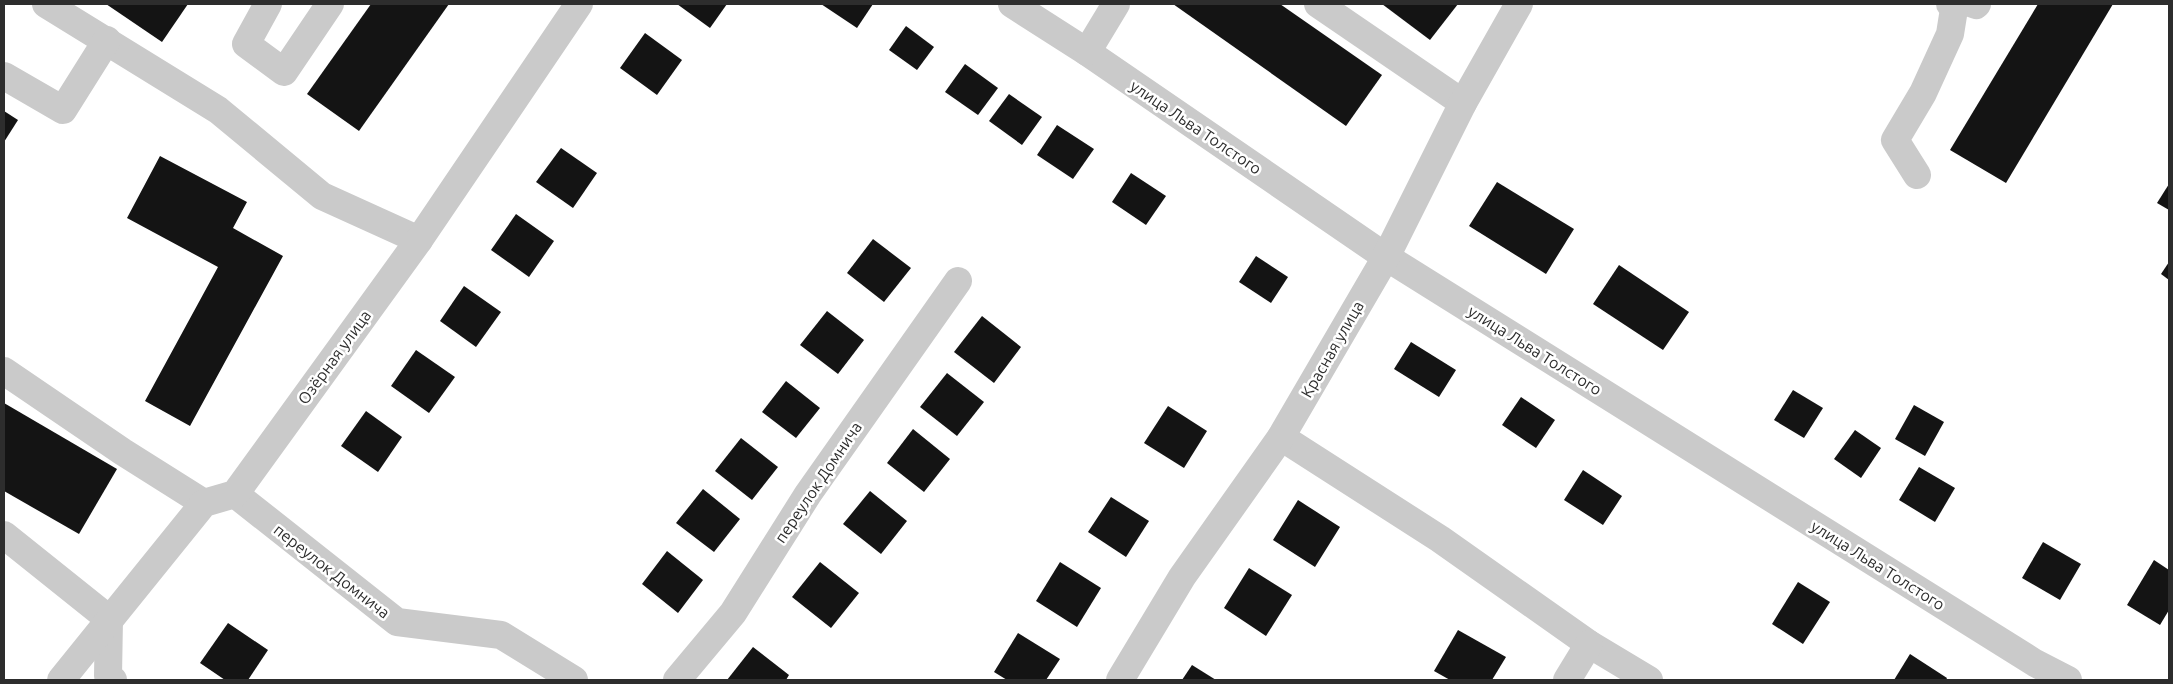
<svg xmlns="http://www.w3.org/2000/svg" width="2173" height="684" font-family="Ubuntu,sans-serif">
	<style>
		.building { fill: #141414 }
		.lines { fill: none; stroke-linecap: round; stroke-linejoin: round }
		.minor { stroke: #cacaca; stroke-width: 28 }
		.labels { text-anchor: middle; stroke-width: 5; stroke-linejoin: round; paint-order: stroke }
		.street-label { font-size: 16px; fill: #2d2d2d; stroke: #fff }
	</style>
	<rect width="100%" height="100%" fill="#fff"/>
	<g class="building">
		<polygon points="106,4 188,4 162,42"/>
		<polygon points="371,4 449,4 359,131 307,94"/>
		<polygon points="677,4 727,4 710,28"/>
		<polygon points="821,4 873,4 857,28"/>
		<polygon points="1173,4 1280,4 1382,75 1346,126"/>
		<polygon points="1382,4 1458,4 1430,40"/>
		<polygon points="2038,4 2113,4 2006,183 1950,150"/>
		<polygon points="906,26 934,47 917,70 889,50"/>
		<polygon points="645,33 682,60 657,95 620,68"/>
		<polygon points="965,64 998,88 978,115 945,92"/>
		<polygon points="1009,94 1042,117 1022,145 989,121"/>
		<polygon points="4,111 18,120 4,142"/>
		<polygon points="1057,125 1094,149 1073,179 1037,155"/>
		<polygon points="561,148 597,173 573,208 536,182"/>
		<polygon points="160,156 247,202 233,228 283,256 190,426 145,401 218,267 127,218"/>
		<polygon points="1131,173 1166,196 1146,225 1112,202"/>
		<polygon points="1497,182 1574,229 1546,274 1469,226"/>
		<polygon points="2169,184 2169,210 2157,203"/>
		<polygon points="516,214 554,241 529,277 491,250"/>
		<polygon points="873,239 911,268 884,302 847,273"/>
		<polygon points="1256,256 1288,277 1271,303 1239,282"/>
		<polygon points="2169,262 2169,280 2161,274"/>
		<polygon points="1619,265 1689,312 1663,350 1593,304"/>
		<polygon points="464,286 501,312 476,347 440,321"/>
		<polygon points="827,311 864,340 838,374 800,345"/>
		<polygon points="982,316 1021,347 994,383 954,352"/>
		<polygon points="1411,342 1456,370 1439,397 1394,369"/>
		<polygon points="416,350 455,377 429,413 391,386"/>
		<polygon points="947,373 984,402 957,436 920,407"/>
		<polygon points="786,381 820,408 796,438 762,412"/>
		<polygon points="1793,390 1823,408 1804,438 1774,420"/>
		<polygon points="1521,397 1555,420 1536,448 1502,425"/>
		<polygon points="4,403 117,469 79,534 4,491"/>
		<polygon points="1914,405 1944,422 1925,456 1895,439"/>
		<polygon points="1168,406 1207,431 1184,468 1144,443"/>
		<polygon points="366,411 402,437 378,472 341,446"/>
		<polygon points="913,429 950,459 924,492 887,463"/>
		<polygon points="1855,430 1881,448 1861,478 1834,459"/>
		<polygon points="741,438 778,467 752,500 715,471"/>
		<polygon points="1919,467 1955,488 1935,522 1899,500"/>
		<polygon points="1583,470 1622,496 1603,525 1564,500"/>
		<polygon points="703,489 740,519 714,552 676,523"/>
		<polygon points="870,491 907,521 881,554 843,524"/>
		<polygon points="1111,497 1149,521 1126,557 1088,532"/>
		<polygon points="1298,500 1340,527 1315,567 1273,540"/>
		<polygon points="2043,542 2081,564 2060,600 2022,578"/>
		<polygon points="667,551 703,580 678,613 642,584"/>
		<polygon points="2154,560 2169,570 2169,610 2160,625 2127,605"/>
		<polygon points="820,562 859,593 831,628 792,597"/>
		<polygon points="1060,562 1101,588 1077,627 1036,601"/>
		<polygon points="1249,568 1292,595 1266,636 1224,608"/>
		<polygon points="1798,582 1830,602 1803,644 1772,624"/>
		<polygon points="228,623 268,650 248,680 225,680 200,663"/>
		<polygon points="1458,630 1506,657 1492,680 1450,680 1434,671"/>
		<polygon points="1018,633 1060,659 1046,680 1007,680 994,672"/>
		<polygon points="753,647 789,675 786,680 727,680"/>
		<polygon points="1910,654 1947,678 1946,680 1894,680"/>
		<polygon points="1192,665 1216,680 1182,680"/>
	</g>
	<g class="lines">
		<g class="minor">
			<polyline points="46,4 218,110 322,196 419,240"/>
			<polyline points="268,4 246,44 284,72 330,4"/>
			<polyline points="1012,4 1087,52 1386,257 2035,663 2068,680"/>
			<polyline points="1318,4 1463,103"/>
			<polyline points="1973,4 1976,5 1977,4"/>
			<polyline points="1087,52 1116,4"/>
			<polyline points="4,76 63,110 107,40"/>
			<polyline points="1917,175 1895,140 1923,93 1950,34 1954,9 1950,4"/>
			<polyline points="4,371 123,452 204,503"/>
			<polyline points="1281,437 1440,539 1589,644 1649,680"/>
			<polyline points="235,494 397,622 501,635 574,680"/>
			<polyline points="4,535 109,619 108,676 113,680"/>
			<polyline points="61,680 204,503 235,494 419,240 579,4"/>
			<polyline points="677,680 733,613 808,494 958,281"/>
			<polyline points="1120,680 1182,577 1281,437 1386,257 1463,103 1519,4"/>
			<polyline points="1567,680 1589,644"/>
		</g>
	</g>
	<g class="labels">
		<g class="street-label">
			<text transform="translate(1196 127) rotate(34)" y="6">улица Льва Толстого</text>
			<text transform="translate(1332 349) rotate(-60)" y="6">Красная улица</text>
			<text transform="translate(1535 350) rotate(32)" y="6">улица Льва Толстого</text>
			<text transform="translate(334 357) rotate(-54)" y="6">Озёрная улица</text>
			<text transform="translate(818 482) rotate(-56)" y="6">переулок Домнича</text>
			<text transform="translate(1878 565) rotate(32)" y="6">улица Льва Толстого</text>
			<text transform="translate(332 571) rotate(38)" y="6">переулок Домнича</text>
		</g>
	</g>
	<rect width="2173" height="684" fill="none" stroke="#2d2d2d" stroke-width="10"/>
</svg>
